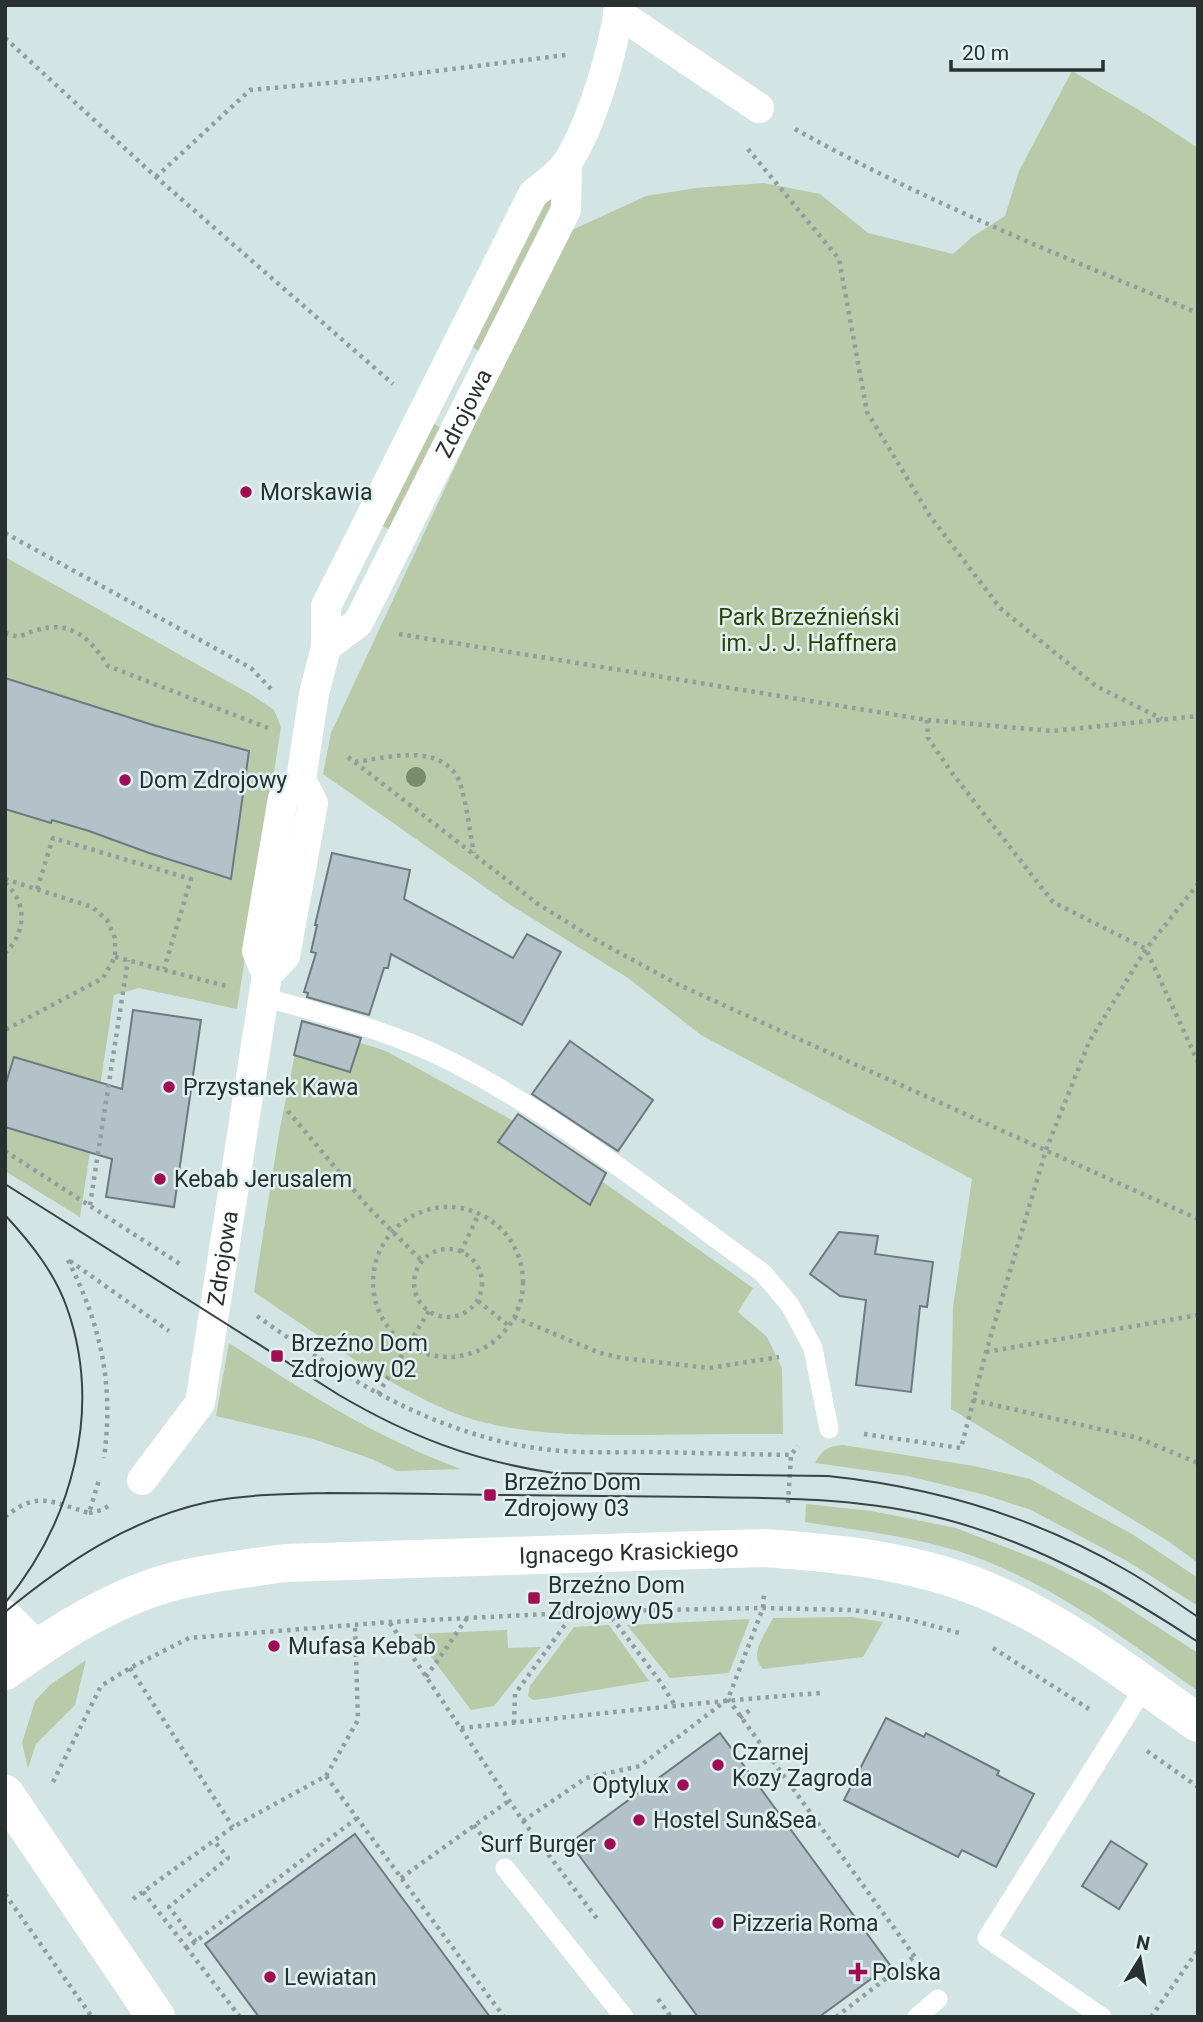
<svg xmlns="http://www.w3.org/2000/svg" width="1203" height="2022" font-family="Roboto,sans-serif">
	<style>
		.green { fill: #b8caa7 }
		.building { fill: #b3c1c8; stroke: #6d7a80; stroke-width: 2 }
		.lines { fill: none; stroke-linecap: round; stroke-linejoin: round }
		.path { stroke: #919e9e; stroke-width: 4.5; stroke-dasharray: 3.5 5; stroke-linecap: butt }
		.service { stroke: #fff; stroke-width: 19 }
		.pedestrian { stroke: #fff; stroke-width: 30 }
		.minor { stroke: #fff; stroke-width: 38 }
		.tertiary { stroke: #fff; stroke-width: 38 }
		.tram { stroke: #3b4444; stroke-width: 2 }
		.tree { fill: #778c68 }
		.poi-dot { fill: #a00d54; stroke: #e0f1f1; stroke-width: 2.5 }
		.labels { text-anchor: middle; stroke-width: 5; stroke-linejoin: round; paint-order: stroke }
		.street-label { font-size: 23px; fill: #293030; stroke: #e0f1f1 }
		.poi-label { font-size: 23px; fill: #293030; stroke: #e0f1f1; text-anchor: start }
		.park-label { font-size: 23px; fill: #2b4403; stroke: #e0f1f1 }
	</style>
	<rect width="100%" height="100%" fill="#d3e4e4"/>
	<g class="green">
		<polygon points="1072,71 1151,117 1198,148 1198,1563 1168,1541 951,1409 953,1307 972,1179 701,1035 628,978 509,904 323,774 331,733 494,383 572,230 646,196 696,188 764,183 820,194 868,233 953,254 972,237 1005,216 1019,171"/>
		<polygon points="543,196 553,201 479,351 469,345"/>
		<polygon points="431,422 441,428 391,530 380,525"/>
		<polygon points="5,557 252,695 274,710 281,727 237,1009 139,988 114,995 80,1217 5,1171"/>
		<path d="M 301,1024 L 386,1051 L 528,1129 L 753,1288 L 738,1312 L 767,1337 L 782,1368 L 783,1434 C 737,1434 691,1434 644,1435 C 577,1435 503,1436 440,1407 C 374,1377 314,1332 254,1292 L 279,1133 Z"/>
		<path d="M 229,1343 C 307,1393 374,1437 461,1469 L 397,1471 L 372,1459 L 313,1439 L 216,1416 Z"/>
		<path d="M 843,1445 L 974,1466 L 1030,1479 L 1132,1534 L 1198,1578 L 1198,1606 L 1127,1561 L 1031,1510 L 985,1495 L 908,1476 L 815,1463 C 822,1450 828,1446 843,1445 Z"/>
		<path d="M 806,1504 L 872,1511 L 956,1528 L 1046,1563 L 1099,1589 L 1198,1653 L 1198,1691 C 1122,1637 1048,1580 958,1551 C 909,1536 856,1530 805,1522 Z"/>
		<path d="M 852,1617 L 883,1622 L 863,1657 L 763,1669 C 748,1654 765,1635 773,1618 Z"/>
		<polygon points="750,1619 729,1673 670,1678 627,1625"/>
		<polygon points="609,1625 649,1681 549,1698 533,1700 528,1696 530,1686 574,1627"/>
		<polygon points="507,1630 508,1648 541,1647 494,1706 471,1710 414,1634"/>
		<polygon points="86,1660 75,1705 36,1744 28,1768 22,1743 35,1701 50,1685"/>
	</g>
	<g class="building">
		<polygon points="5,678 156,726 249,751 231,879 149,853 89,831 52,820 51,823 5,809"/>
		<polygon points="332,853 410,870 404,899 513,958 527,934 561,952 522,1025 391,954 388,968 384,968 369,1015 307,997 308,993 304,992 316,953 311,952 317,925 315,925"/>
		<polygon points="133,1010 201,1020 174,1207 106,1197 112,1159 5,1127 5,1086 14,1057 122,1089"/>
		<polygon points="302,1021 361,1038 350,1072 294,1055"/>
		<polygon points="570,1041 653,1100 618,1151 532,1094"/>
		<polygon points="518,1114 606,1173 590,1205 498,1142"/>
		<polygon points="839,1232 878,1236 875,1254 933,1262 927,1307 920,1306 911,1392 856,1385 866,1300 840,1296 810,1274"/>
		<polygon points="886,1718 924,1737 926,1733 999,1771 997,1775 1034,1794 996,1867 962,1850 958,1857 844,1800"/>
		<polygon points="720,1733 890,1965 819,2017 698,2017 570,1843"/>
		<polygon points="355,1834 490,2017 259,2017 205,1944"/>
		<polygon points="1111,1841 1147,1864 1119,1909 1082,1886"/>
	</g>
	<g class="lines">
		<g class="path">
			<polyline points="5,38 156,177 393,384"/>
			<path d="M 795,129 C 924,201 1061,256 1198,313"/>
			<polyline points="748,149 839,259 867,412 930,516 1000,608 1096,686 1162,719"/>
			<polyline points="156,177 250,90 363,80 566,55"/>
			<polyline points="5,533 251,668 273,691"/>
			<path d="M 5,633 L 19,637 C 61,617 84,628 108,666 L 268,728"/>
			<polyline points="399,634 927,720 1053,731 1198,716"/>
			<polyline points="927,720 928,738 952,773 1053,902 1146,949 1198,1062"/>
			<polyline points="348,757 538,904 596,940 679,985 1198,1219"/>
			<path d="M 355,762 C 386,758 432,744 455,773 C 465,786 470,835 474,853"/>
			<polyline points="5,879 92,907 107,920 115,938 115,957 103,978 5,1030"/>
			<path d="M 5,883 C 28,903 26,933 5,953"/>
			<polyline points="37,889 53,838 191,879 164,969"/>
			<polyline points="115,957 226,986"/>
			<polyline points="288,1111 369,1208 422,1261"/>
			<polyline points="5,1151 180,1264"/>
			<polyline points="90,1205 128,960"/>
			<circle cx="448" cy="1282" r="75"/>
			<circle cx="448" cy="1283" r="34"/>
			<polyline points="461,1252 479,1213"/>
			<path d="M 68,1260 C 101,1326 114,1384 104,1458"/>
			<polyline points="70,1261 169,1331"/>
			<polyline points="478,1301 509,1326"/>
			<path d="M 257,1316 C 340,1375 427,1430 529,1447 C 569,1454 611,1452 651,1452 C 698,1453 744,1454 791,1455 L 798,1446"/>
			<polyline points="514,1317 600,1353 622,1358 709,1368 779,1357"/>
			<polyline points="986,1352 1198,1315"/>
			<polyline points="378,1394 429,1311"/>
			<polyline points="973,1400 1138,1438 1198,1463"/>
			<polyline points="864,1434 961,1448 986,1352 1046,1150 1089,1042 1146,949 1198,884"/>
			<polyline points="788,1503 791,1455"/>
			<polyline points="89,1513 102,1510 110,1505"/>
			<path d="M 5,1517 C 38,1490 51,1502 89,1513 L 99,1480"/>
			<polyline points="607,1611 659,1680 676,1707"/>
			<polyline points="390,1623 523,1821 598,1920"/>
			<polyline points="993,1648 1089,1709"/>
			<polyline points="130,1668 233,1827"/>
			<polyline points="426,1677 467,1618"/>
			<polyline points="728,1699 923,1968"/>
			<polyline points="740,1718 750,1710"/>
			<polyline points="514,1723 515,1694 567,1622 567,1614"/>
			<path d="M 461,1728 C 581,1716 700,1702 820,1693"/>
			<polyline points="1147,1751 1198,1787"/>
			<polyline points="326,1776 504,2017"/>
			<polyline points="53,1782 101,1686 130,1668 189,1638 390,1622 607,1611 763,1608 850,1610 877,1613 911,1620 963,1634"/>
			<polyline points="523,1821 586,1778 640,1766 728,1699 763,1608 764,1594"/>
			<polyline points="474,1825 484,1839"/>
			<polyline points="401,1878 510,1800"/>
			<polyline points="143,1892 187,1948"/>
			<polyline points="5,1894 92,2017"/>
			<polyline points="133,1899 233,1827 326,1776 358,1720 355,1625"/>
			<polyline points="196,1942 169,1907 228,1858 214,1841"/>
			<polyline points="658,1999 671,2017"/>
			<polyline points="240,2017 187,1948 357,1818"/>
			<polyline points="836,2017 915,1956"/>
			<polyline points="1151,2017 1198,1950"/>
		</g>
		<g class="service">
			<path d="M 264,997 C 326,1015 391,1031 450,1061 C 562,1118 661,1199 763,1273 L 790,1305 L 813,1348 L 829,1429"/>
			<polyline points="505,1868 624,2017"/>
			<polyline points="917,2017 938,1999"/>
			<polyline points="1102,2017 987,1938 1145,1686"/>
		</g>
		<g class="pedestrian">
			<polyline points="618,13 759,108"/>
			<path id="s1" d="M 326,647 L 358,623 L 566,210 L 567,163"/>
			<path d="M 267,975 L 257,951 L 283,798 L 301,780 L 314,694 L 326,647 L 326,606 L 533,194 C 545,184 561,173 569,160 C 593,121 613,51 620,5"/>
			<path id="s2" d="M 142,1480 L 200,1403 L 267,975 L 285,956 L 313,803 L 301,780"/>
		</g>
		<g class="minor">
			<polyline points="5,1619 35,1649"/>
			<polyline points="5,1794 156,2017"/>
		</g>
		<path class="tertiary" id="s3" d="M 5,1671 C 56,1634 114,1597 175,1581 C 211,1572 249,1568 286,1563 L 764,1548 C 838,1553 916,1561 985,1590 C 1062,1622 1130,1675 1198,1723"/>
		<g class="tram">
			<path d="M 5,1184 L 339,1395 C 409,1436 473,1461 554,1473 L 828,1476 C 933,1487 1035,1517 1126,1570 C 1151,1584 1174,1601 1198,1617"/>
			<path d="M 5,1215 C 30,1242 55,1273 67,1308 C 103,1410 72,1522 5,1603"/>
			<path d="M 5,1612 C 66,1562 130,1519 208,1502 C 247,1494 288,1494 328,1493 C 384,1493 441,1494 498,1495 C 567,1496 637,1496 706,1497 C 786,1498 866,1498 944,1519 C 1036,1543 1119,1590 1198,1642"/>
		</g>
	</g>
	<circle class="tree" cx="416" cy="777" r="10"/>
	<g class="poi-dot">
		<circle cx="246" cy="492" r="7"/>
		<circle cx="125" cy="780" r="7"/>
		<circle cx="169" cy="1087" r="7"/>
		<circle cx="160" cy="1179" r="7"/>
		<rect x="270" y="1349" width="14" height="14" rx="3.5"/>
		<rect x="483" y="1488" width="14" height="14" rx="3.5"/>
		<rect x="527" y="1591" width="14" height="14" rx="3.5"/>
		<circle cx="274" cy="1646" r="7"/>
		<circle cx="718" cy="1765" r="7"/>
		<circle cx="683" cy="1785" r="7"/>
		<circle cx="639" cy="1820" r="7"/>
		<circle cx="610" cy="1844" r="7"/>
		<circle cx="718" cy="1923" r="7"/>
		<path d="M854.5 1961.5h7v7h7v7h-7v7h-7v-7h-7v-7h7z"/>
		<circle cx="270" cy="1977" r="7"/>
	</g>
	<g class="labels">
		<g class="street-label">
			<text dy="8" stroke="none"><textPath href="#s1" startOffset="275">Zdrojowa</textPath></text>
			<text dy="8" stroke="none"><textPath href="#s2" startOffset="243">Zdrojowa</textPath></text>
			<text dy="8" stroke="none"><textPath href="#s3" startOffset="649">Ignacego Krasickiego</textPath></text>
		</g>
		<g class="poi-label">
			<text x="260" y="500">Morskawia</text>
			<text x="139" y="788">Dom Zdrojowy</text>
			<text x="183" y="1095">Przystanek Kawa</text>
			<text x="174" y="1187">Kebab Jerusalem</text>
			<text x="291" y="1351">Brzeźno Dom<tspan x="291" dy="26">Zdrojowy 02</tspan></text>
			<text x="504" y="1490">Brzeźno Dom<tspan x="504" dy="26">Zdrojowy 03</tspan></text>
			<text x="548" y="1593">Brzeźno Dom<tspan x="548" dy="26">Zdrojowy 05</tspan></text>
			<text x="288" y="1654">Mufasa Kebab</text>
			<text x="732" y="1760">Czarnej<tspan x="732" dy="26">Kozy Zagroda</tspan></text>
			<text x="669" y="1793" text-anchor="end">Optylux</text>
			<text x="653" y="1828">Hostel Sun&amp;Sea</text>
			<text x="596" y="1852" text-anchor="end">Surf Burger</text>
			<text x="732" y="1931">Pizzeria Roma</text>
			<text x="872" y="1980">Polska</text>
			<text x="284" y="1985">Lewiatan</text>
		</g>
		<g class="park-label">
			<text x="809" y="625">Park Brzeźnieński<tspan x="809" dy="26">im. J. J. Haffnera</tspan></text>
		</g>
	</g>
	<rect width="1203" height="2022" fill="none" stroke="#293030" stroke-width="14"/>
	<g transform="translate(1140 1959) rotate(11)" stroke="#e0f1f1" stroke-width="5" paint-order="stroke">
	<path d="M0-5L12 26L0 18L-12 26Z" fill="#293030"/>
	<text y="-10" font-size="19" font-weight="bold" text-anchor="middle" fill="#293030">N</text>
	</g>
	<path d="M951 60v10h152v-10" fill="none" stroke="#293030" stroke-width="3.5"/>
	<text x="962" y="60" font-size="21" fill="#293030" stroke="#e0f1f1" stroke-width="5" paint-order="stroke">20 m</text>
</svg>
